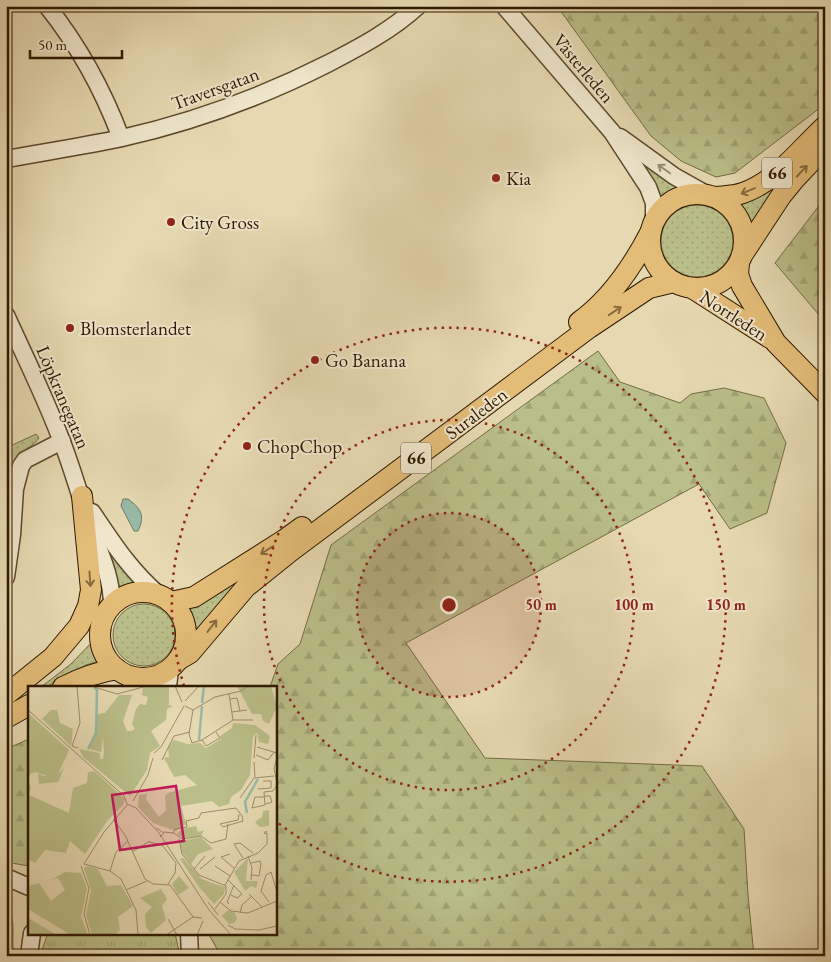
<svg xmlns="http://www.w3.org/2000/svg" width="831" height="962" font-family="'EB Garamond',serif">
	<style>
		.grass { fill: url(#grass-dots); stroke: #746c44 }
		.forest { fill: url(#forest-firs); stroke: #746c44 }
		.park { fill: url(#park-tufts); stroke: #746c44 }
		.water { fill: #97baa8; stroke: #6d7a65 }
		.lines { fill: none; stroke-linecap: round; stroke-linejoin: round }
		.minor-casing { stroke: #5c492c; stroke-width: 19 }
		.major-casing { stroke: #2e1900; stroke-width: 22 }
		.minor { stroke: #efe6cc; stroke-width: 16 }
		.major { stroke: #e3bc78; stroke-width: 20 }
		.oneway { stroke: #988a70 }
		.oneway2 { stroke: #886a3c }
		.ring { fill: none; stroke: #8f2418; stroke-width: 2.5; stroke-dasharray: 2.5 5 }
		.poi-dot { fill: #8f2418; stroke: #efe6cc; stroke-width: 2 }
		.labels { text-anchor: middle; stroke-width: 4; stroke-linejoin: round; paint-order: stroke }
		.shield { fill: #efe6cc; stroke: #68563d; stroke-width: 1 }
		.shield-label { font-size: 18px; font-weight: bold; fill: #2e1900 }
		.street-label { font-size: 19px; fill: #2e1900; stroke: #efe6cc }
		.poi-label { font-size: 19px; fill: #2e1900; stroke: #efe6cc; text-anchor: start }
		.inset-river { fill: none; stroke: #97baa8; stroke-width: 2.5 }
		.inset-road { fill: none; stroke: #9c8c6a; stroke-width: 1 }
		.view { fill: #c2185b; fill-opacity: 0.15; stroke: #c2185b; stroke-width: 2.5 }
		.inset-edge { fill: none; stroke: #2e1900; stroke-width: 2.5 }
		.centre { fill: #8f2418; stroke: #efe6cc; stroke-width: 2.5 }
		.ring-label { font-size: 15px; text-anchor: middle; font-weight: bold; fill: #8f2418; stroke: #efe6cc; stroke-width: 4; stroke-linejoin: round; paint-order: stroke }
	</style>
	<defs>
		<pattern id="grass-dots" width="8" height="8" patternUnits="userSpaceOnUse" patternTransform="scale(1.25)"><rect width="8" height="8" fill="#babe88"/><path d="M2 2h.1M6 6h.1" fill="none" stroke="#a0a374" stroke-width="1.8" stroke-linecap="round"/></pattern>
		<pattern id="forest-firs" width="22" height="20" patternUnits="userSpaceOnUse" patternTransform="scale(1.25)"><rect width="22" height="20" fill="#babe88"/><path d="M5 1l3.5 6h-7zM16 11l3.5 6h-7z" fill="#a0a374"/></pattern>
		<pattern id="park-tufts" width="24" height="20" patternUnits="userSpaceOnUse" patternTransform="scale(1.25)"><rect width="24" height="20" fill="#babe88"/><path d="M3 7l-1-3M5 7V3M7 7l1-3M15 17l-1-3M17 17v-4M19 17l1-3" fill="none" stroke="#a0a374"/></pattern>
	</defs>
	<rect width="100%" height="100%" fill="#e6d9b1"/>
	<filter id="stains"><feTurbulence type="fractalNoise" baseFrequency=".004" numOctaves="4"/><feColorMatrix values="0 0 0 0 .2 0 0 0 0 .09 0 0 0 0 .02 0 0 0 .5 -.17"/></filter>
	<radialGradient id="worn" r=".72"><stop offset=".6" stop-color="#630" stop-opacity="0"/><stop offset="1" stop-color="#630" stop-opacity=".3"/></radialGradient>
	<g class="grass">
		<polygon points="639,160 680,188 669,192 660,199"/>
		<polygon points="777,183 778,185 750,227 746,215 738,204"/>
		<circle cx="697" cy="241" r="36"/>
		<path d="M 36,434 L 39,438 C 35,444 29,447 24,451 C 11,463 8,476 6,494 L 6,448 Z"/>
		<polygon points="108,549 138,584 118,590 106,550"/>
		<polygon points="233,584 235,584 236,587 194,638 193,623 187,608"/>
		<circle cx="144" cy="635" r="31"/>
		<polygon points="93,641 99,661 86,665 46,687 41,687 71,664"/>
	</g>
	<g class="forest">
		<polygon points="557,6 825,6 825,104 735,173 716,177 681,161 651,136"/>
		<polygon points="825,198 825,322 775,263"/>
		<polygon points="598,351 620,382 680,403 691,394 724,388 764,398 786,443 767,513 730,529 699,484 406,643 485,758 702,766 744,829 748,895 754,956 221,956 208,933 275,933 275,687 270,687 278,664 300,644 331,545"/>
		<polygon points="29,739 29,866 6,862 6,749"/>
		<polygon points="6,904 10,906 13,924 13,956 6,956"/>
	</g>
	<polygon class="park" points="48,933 175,933 180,956 40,956"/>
	<path class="water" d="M 123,499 L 128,499 C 140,508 146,515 138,531 L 134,531 L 121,506 Z"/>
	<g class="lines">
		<defs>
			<g id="minor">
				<path d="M 47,6 C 79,46 103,90 121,138"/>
				<polyline points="504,6 612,132 648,187 654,203 654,220"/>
				<polyline points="620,137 674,176 706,194"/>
				<path d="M 6,159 C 45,152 84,146 122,138 C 193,122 264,96 329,63 C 360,47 392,30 418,6"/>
				<path d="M 6,315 C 25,357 46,399 62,442 C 73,470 81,500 91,529 C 101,555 112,578 112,606"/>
				<path d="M 92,512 C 113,543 130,570 159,595"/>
				<polyline points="6,577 12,535 15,489 21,466 25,460 62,441"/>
				<polyline points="126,674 135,687"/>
				<polyline points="168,687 170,669"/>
				<polyline points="6,877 29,887"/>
				<polyline points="189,933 190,956"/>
				<polyline points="29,956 32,933"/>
			</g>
			<g id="major">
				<circle cx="697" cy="241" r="47"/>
				<path d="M 716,197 C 725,196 734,196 743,193 C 777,181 799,150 825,126"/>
				<polyline points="743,254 781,196 794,180 825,147"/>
				<polyline points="739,263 738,274 742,286 776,343 825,393"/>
				<polyline points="692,288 770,338"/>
				<path d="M 579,322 C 611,299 633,266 651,231"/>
				<circle cx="143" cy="635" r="43"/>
				<polyline points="171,602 194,597 284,540 302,527"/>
				<polyline points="178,660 190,653 246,587 291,551 589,328 649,288 674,282"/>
				<path d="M 63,687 C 81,678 97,672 117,669"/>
				<polyline points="6,695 53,657 79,626 88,606 91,590 82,496"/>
				<polyline points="6,718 29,705"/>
			</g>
		</defs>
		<use href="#minor" class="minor-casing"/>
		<use href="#major" class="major-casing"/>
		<use href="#minor" class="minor"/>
		<use href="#major" class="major"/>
	</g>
	<defs><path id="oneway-shaft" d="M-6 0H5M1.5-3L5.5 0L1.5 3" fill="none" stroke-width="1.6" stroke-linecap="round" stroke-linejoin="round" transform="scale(1.25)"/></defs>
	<use class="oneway" href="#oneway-shaft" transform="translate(664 169) rotate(-145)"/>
	<g class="oneway2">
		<use href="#oneway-shaft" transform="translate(802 171) rotate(-47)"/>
		<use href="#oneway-shaft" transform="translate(748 191) rotate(158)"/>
		<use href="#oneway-shaft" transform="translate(615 311) rotate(-34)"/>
		<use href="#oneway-shaft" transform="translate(267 550) rotate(148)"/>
		<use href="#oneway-shaft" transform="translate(90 579) rotate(86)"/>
		<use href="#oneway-shaft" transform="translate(212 626) rotate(-52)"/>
	</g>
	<circle cx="449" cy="605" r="92" fill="#8f2418" fill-opacity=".12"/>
	<g class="ring">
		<circle cx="449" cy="605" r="92"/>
		<circle cx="449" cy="605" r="185"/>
		<path d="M184 686A277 277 0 1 1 277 822"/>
	</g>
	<g class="poi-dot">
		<circle cx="496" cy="178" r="5"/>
		<circle cx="171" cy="222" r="5"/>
		<circle cx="70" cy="328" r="5"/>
		<circle cx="315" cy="360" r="5"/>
		<circle cx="247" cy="446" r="5"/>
	</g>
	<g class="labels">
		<g class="shield">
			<rect x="762" y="157.5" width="30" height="31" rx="4"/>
			<rect x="401" y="442.5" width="30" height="31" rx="4"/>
		</g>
		<g class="shield-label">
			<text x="777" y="179">66</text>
			<text x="416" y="464">66</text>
		</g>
		<g class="street-label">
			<text transform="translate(584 68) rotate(50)" y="7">Västerleden</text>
			<text transform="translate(215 88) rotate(-20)" y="7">Traversgatan</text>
			<text transform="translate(734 315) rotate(33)" y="7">Norrleden</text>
			<text transform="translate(64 397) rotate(67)" y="7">Löpkranegatan</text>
			<text transform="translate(476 413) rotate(-37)" y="7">Suraleden</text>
		</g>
		<g class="poi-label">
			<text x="506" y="185">Kia</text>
			<text x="181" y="229">City Gross</text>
			<text x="80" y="335">Blomsterlandet</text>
			<text x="325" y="367">Go Banana</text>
			<text x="257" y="453">ChopChop</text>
		</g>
	</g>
	<g transform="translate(28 686)">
		<rect width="249" height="249" fill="#e6d9b1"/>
		<path d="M 69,46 L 75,51 L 73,66 L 61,63 ZM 51,63 L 72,67 L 72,85 L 55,71 ZM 36,82 L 30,96 L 11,98 L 10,87 L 15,90 L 30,88 ZM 155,172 L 174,193 L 184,197 L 171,201 L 152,173 Z" fill="#babe88"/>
		<path d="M 122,0 L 141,0 L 141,19 L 145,20 L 139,23 L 138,34 L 123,45 L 132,60 L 122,67 L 119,84 L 102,110 L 72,85 L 71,73 L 75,73 L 76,66 L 75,51 L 69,46 L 69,28 L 77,27 L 91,9 L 104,9 L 95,35 L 99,45 L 103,45 L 107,43 L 104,38 L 108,23 L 112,18 L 118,19 L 120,11 L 114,9 L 115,2 ZM 209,0 L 243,0 L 249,21 L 241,38 L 235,35 L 233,28 L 224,28 ZM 23,24 L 29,24 L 32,37 L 45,43 L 43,60 L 14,33 ZM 0,27 L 41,64 L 30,88 L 22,91 L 8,86 L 2,88 L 0,93 ZM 205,37 L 227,39 L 242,50 L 240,58 L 231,56 L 229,47 L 225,50 L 222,89 L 213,104 L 203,111 L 201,118 L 191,121 L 184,115 L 153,120 L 158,138 L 148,145 L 125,137 L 110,121 L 111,109 L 119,108 L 118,113 L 131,131 L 138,124 L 137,110 L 140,107 L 169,99 L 157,89 L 146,91 L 136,72 L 141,71 L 140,61 L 146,54 L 160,58 L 172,57 L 178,62 L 193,53 L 192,50 L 204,42 ZM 66,85 L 97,113 L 95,119 L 80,134 L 57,168 L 42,155 L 38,167 L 17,164 L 7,177 L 1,174 L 0,97 L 3,101 L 1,109 L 41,127 L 45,102 L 59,97 L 60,86 ZM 241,124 L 241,140 L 232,141 L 227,136 L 234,131 L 235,125 ZM 173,151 L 185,163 L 170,168 L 163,178 L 154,166 L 152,155 ZM 220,172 L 218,195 L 230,195 L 228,202 L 223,200 L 217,205 L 206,186 ZM 59,180 L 70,183 L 79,200 L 93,199 L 105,220 L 90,231 L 92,244 L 87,249 L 64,249 L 58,229 L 63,204 L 56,182 ZM 37,186 L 53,187 L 57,197 L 59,203 L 53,231 L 60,249 L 43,249 L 0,223 L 0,200 L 11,197 L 23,215 L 37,204 L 30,192 L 23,194 ZM 151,190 L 161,202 L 150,209 L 144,198 ZM 184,197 L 197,201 L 196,208 L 186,218 L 171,201 ZM 133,203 L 139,213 L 134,220 L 138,234 L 123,247 L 118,241 L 117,228 L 124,221 L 112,212 ZM 200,224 L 207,227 L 209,233 L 206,237 L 201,238 L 194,230 ZM 0,232 L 29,249 L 0,249 Z" fill="#babe88"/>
		<path d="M 168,140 L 170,146 L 176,144 L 173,150 L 155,152 L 149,148 L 154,143 Z" fill="#babe88"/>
		<path class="inset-river" d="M 174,17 L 176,0M 171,54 L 174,20M 60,63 L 68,47 L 69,4 L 66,2M 219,127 L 217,116 L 230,93"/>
		<path class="inset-road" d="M 49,0 L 52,37 L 44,60 L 50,62M 63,0 L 89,8 L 119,0M 147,0 L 154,16M 201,8 L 205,34M 202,13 L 209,12 L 212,25M 157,15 L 171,0M 157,20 L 165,24 L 187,11 L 213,5 L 220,0M 0,24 L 96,110 L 99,118 L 108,122 L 131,147M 165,24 L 161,48 L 164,57 L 174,54 L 205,34M 204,26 L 219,24M 205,34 L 225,34M 174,54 L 178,60 L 192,52 L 188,46M 229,61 L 249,67M 126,67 L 133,61 L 156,20M 228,69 L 240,74 L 246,66M 226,72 L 228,49M 249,72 L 246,82 L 249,97M 134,74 L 146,50 L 162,46M 226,76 L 227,91M 230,103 L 243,102 L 243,95 L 235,95M 236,110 L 242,110 L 244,116 L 238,118M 236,111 L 227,111 L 224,122 L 237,119 L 236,106 L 245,105 L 249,99M 212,112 L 226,92 L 246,90M 105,115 L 120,89 L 125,72M 85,133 L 97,149 L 117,193 L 125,198 L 142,199 L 165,231 L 174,232M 192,138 L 210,134 L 211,128M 128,142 L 136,147 L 132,151M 136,146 L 146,147 L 154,153 L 173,150 L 183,157 L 198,153 L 200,138M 131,147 L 181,224 L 203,249M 145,147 L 147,143 L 159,141 L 158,135 L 171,132 L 173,127 L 208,122 L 214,130 L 215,135 L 195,141 L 192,138M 151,153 L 154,168 L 171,189 L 198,200 L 198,208 L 187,223M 121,156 L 134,159 L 148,177 L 147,187 L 140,198M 104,166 L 122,155M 202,168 L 193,171 L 206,182M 220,170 L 224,182 L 223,194M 215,172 L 206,158 L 212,157 L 225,167M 223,177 L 232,175 L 233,178 L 231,190 L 224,189M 56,178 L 82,185 L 93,193 L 108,224 L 110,249M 56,178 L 76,146 L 100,118M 53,180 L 61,202 L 56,228 L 62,249M 187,180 L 202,190M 166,183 L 177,170M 172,183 L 187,171M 82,185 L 88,166 L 100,155M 200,194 L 214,208 L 209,212 L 203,209M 197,199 L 211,175 L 230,167 L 239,158 L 239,148 L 236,147 L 238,145 L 239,148M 98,204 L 119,195M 221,208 L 234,221M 180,216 L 190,229M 192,216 L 203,225 L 220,227 L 249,215M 241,216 L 233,205 L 238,189 L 243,186 L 249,206M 201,218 L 199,216 L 206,199M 212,227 L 214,219 L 224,210M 140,233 L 149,249M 200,239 L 207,243 L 231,244 L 249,240M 138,249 L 165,231M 169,249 L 175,235"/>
		<path class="view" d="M 148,100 L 156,155 L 92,164 L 84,109 Z"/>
		<rect width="249" height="249" class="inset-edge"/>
	</g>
	<circle cx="449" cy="605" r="8" class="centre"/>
	<g class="ring-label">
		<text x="541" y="610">50 m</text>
		<text x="634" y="610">100 m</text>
		<text x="726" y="610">150 m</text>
	</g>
	<rect width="831" height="962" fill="none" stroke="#e6d9b1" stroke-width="25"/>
	<rect x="8" y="8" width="816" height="947" fill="none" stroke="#2e1900" stroke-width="2.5"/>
	<rect x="12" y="12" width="806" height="937" fill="none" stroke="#2e1900"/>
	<path d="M30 50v8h92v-8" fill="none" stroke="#2e1900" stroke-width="2.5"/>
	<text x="38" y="50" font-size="15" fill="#2e1900" stroke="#efe6cc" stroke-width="4" paint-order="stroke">50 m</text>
	<rect width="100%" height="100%" filter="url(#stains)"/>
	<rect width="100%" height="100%" fill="url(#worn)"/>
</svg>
